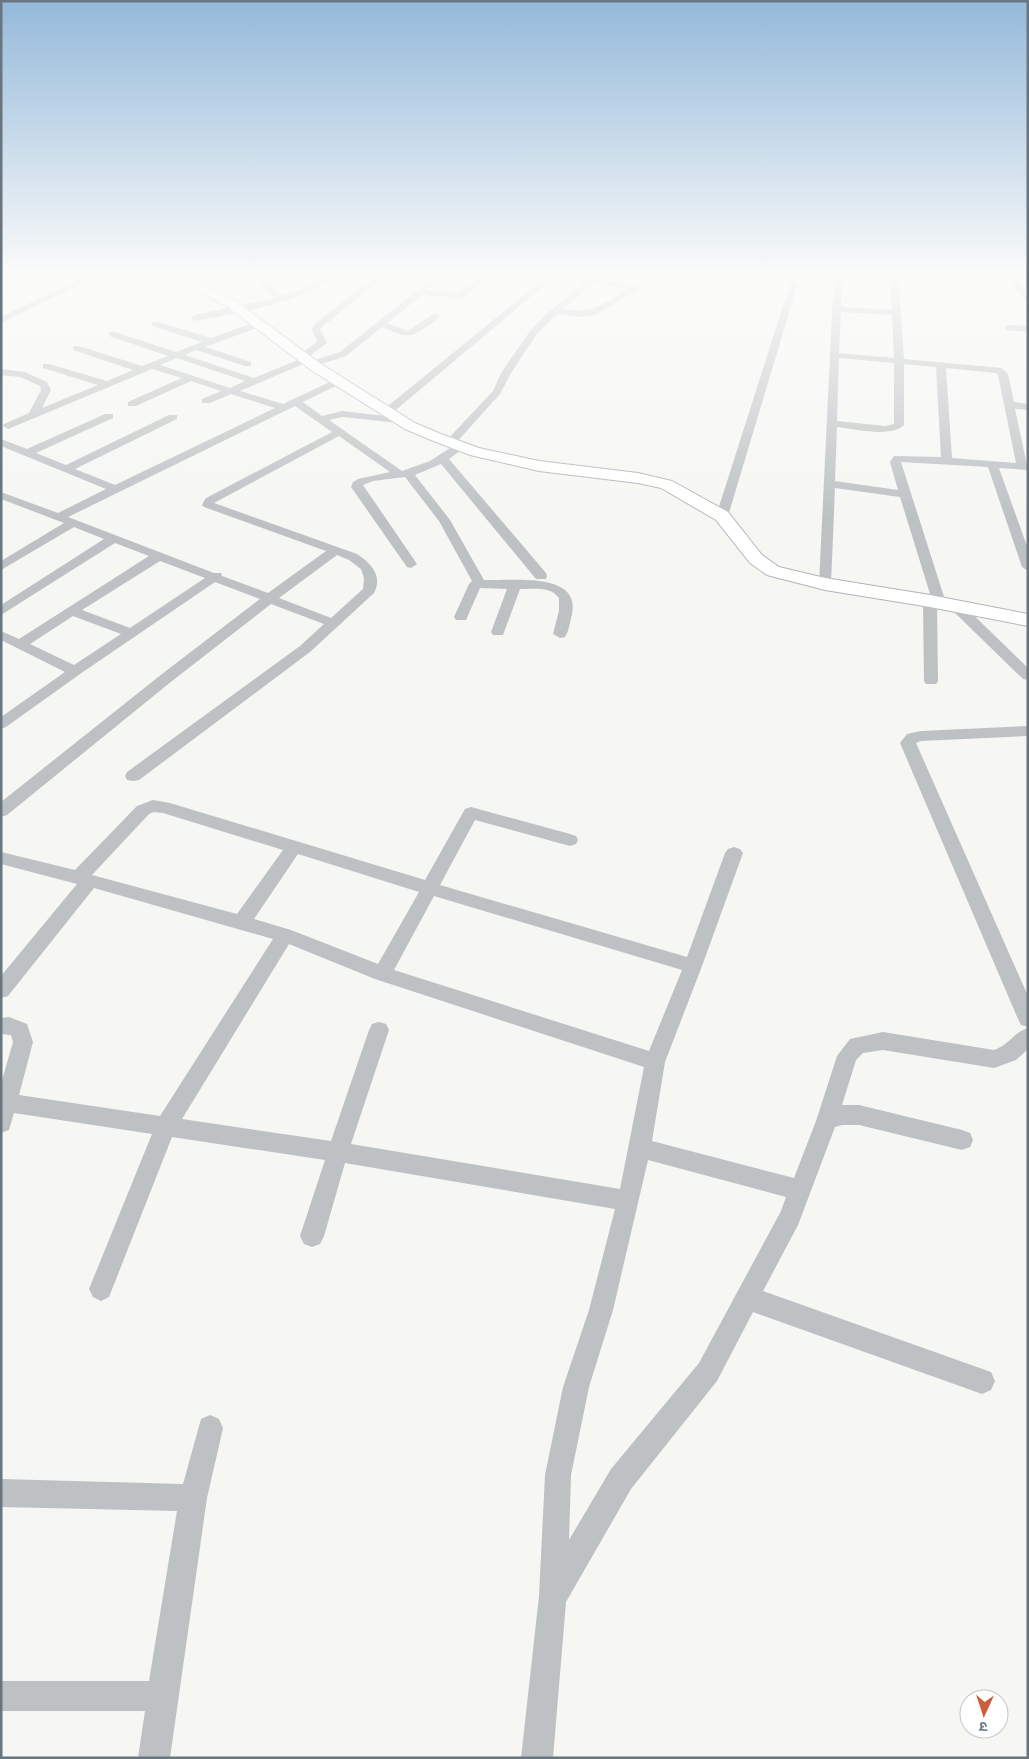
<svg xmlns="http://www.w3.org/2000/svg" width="1029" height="1759" font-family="Barlow,'Noto Sans Devanagari',sans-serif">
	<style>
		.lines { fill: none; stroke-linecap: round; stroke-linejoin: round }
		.secondary-casing { stroke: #b0b5b8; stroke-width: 2 }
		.street { fill: #bdc1c4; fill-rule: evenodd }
		.secondary { fill: #fff; fill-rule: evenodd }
	</style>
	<rect width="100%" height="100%" fill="#f6f6f3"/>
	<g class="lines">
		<defs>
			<polygon id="secondary" points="137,273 157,273 184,279 206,287 236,301 321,364 415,423 441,434 479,448 539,461 638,473 672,481 728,512 762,555 779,567 825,578 930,595 1028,614 1028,626 930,607 825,590 767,575 750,563 716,520 661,488 638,483 539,471 470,455 431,440 405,429 311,370 228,307 198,291 177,284 139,275"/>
		</defs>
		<use href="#secondary" class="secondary-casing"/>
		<g class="street">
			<polygon points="93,273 103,273 1,323 1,317"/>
			<polygon points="175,273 184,273 174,280 168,280 168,276"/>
			<path d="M 331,273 L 340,273 C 311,301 234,314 195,321 L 191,318 L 195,315 L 275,298 L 260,286 L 260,282 L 266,282 L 282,296 L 300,289 Z"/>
			<path d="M 379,273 L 388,273 L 322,327 L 320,329 L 327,343 L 307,358 L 311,360 L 309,362 L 340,352 L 439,273 L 447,273 L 427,290 L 458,293 L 484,273 L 492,273 L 463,298 L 422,295 L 387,323 L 408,331 L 433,314 L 439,314 L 439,318 C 411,337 414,341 382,327 L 346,356 L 312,367 L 309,366 L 308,362 L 240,391 L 283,404 L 336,379 L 342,379 L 342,383 L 303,402 L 322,416 L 342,411 L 403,418 L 404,420 L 399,423 L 342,417 L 329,420 L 402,471 L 430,461 L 456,444 L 464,444 L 465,446 L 464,448 L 449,459 L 546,573 L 547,576 L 546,579 L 536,579 L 441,464 L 415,475 L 450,520 L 484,580 C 511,581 581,571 572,614 C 570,622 569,631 565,637 L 560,638 L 553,634 L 559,611 L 559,598 C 551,586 533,589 520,589 L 503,635 L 493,635 L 491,632 L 507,589 L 480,588 L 466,620 L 456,620 L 454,617 L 469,584 L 472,581 L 439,521 L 405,477 L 373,481 L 363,485 L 417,564 L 411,568 L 407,567 L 351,487 L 353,482 L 358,479 L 390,472 L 339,436 L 214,503 L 357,554 C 371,563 383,576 374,593 L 310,652 L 139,780 L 133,781 L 127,780 L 125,776 L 127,772 L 300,646 L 324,624 L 271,604 L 172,681 L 7,815 L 1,817 L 1,802 L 162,674 L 260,599 L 215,582 L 80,674 L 6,727 L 1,729 L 1,717 L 65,672 L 1,640 L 1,631 L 19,639 L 149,556 L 115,543 L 1,615 L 1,605 L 104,539 L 74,527 L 1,570 L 1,561 L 64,523 L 1,499 L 1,492 L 58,513 L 106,489 L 1,446 L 1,439 L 27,449 L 105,414 L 113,414 L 113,418 L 36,453 L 66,465 L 169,415 L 177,415 L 177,419 L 75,469 L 115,485 L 275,408 L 231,394 L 210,403 L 202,403 L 202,399 L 221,391 L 191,381 L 136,406 L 128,406 L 128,402 L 182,378 L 152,369 L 8,429 L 3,426 L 4,424 L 29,413 L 41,390 L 40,386 L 20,377 L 1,375 L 1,369 L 25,372 L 47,382 L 51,390 L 42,408 L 98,385 L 43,368 L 43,364 L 49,364 L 107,381 L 133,370 L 73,350 L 73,346 L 79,346 L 142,366 L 168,356 L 109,336 L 109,332 L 115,332 L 176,352 L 202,342 L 152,326 L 152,322 L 158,322 L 211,338 L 259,321 L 263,324 L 262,326 L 205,347 L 251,362 L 251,366 L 245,366 L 196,350 L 185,355 L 254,378 L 300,359 L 297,357 L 299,355 L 317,342 L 312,329 L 316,323 ZM 177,358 L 245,381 L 230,388 L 160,365 ZM 295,406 L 332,432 L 210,496 L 205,499 L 202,505 L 204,507 L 326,551 L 268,593 L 222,576 L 221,573 L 214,573 L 68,517 ZM 337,555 L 349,560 L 361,569 L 364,578 L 363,589 L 331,618 L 279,598 ZM 160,561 L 205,578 L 130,628 L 82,610 ZM 73,616 L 121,634 L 74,665 L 30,644 Z"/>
			<polygon points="551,273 559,273 391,414 383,414 383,410"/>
			<path d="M 834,273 L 842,273 L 841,307 L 892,310 L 890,273 L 898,273 L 904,359 L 1002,368 L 1008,374 L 1014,402 L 1028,404 L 1028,410 L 1015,409 L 1028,470 L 999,468 L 1028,549 L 1028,571 L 1022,567 L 988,467 L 901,462 L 946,603 L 944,606 L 937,606 L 938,681 L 936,684 L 926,684 L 924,681 L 923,601 L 925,598 L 931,597 L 900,497 L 835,488 L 831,584 L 825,588 L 819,584 ZM 841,312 L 892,315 L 894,358 L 839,353 ZM 839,358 L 894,363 L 894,424 L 885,426 L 837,421 ZM 904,364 L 936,367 L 941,457 L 894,456 L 890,462 L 898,490 L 835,481 L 837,427 C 854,429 892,438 904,425 ZM 946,368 L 996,373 L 998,375 L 1016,463 L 952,458 Z"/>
			<polygon points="1004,273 1012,273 1028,292 1028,300 1025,300"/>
			<path d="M 570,275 L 637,286 L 641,288 L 595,315 L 580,317 L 558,313 L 536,335 L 511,373 L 500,394 L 454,445 L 446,445 L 445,443 L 446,441 L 493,391 L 501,373 L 530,331 L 546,314 L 585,282 L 570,279 ZM 593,283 L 629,289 C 602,304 595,314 563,309 Z"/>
			<polygon points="791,281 798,283 728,516 722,520 718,519 716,516"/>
			<polygon points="1009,325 1028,326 1028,332 1006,330 1005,328"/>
			<polygon points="956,602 961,603 1028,668 1028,680 1023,679 951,609 949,606"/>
			<polygon points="1028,726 1028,736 921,741 916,743 1028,996 1028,1027 1021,1025 1018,1019 900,743 907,734 921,731"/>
			<path d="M 153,800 L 170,803 L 425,880 L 465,809 L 471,807 L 570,834 L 576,836 L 578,840 L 576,844 L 570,846 L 475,820 L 440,885 L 687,957 L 725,853 L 728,849 L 734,847 L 740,849 L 743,853 L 702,966 L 665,1062 L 652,1141 L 794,1178 L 816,1121 L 837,1056 L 850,1039 L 883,1032 L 994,1050 C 1008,1046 1014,1032 1028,1028 L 1028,1049 L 1016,1060 L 994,1068 L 883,1050 L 863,1053 L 856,1060 L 842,1105 L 859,1105 L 962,1130 L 970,1133 L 973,1140 L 970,1147 L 962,1150 L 859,1125 L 842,1125 L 835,1127 L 798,1225 L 763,1291 L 991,1372 L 995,1381 L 991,1390 L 982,1394 L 753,1312 L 717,1381 L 631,1489 L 566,1602 L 553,1758 L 521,1758 L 539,1596 L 545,1475 L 563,1387 L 589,1310 L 615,1209 L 345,1163 L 324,1236 L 320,1244 L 312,1247 L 304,1244 L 300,1236 L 325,1160 L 172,1137 L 109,1297 L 101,1301 L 93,1297 L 89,1289 L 152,1134 L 14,1113 L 9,1130 L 1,1133 L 1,1084 L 13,1042 L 11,1035 L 1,1034 L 1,1018 L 9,1017 L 27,1024 L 33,1042 L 19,1095 L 160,1116 L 273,939 L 94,888 L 8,996 L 1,998 L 1,976 L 77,884 L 1,864 L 1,852 L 75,870 L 137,806 ZM 154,812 L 163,813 L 283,850 L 237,914 L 92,875 L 149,814 ZM 298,854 L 419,892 L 378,964 L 291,930 L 254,919 ZM 434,896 L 682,970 L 649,1051 L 394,970 ZM 289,944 L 375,979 L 644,1067 L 620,1189 L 351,1144 L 389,1030 L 386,1024 L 379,1022 L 372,1024 L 369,1030 L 331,1141 L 182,1119 ZM 648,1160 L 786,1197 L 781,1211 L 699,1363 L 611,1469 L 569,1540 L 571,1475 L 589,1387 L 613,1310 Z"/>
			<polygon points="210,1415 219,1419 223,1428 207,1498 170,1758 138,1758 145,1711 1,1711 1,1681 149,1681 177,1511 1,1507 1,1479 183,1484 201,1419"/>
		</g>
		<use href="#secondary" class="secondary"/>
	</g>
	<linearGradient id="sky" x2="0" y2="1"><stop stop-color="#94b9da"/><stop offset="0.53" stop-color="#fbfbfa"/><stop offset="1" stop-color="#fbfbfa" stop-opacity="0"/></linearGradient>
	<rect width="1029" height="519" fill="url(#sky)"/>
	<rect width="1029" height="1759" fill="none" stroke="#697680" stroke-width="5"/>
	<g transform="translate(984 1714) rotate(183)"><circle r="24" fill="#ffffff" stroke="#c3c8cc"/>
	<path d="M0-4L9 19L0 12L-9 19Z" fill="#cc5d3d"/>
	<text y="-8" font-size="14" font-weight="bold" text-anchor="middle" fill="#697680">उ</text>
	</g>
</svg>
